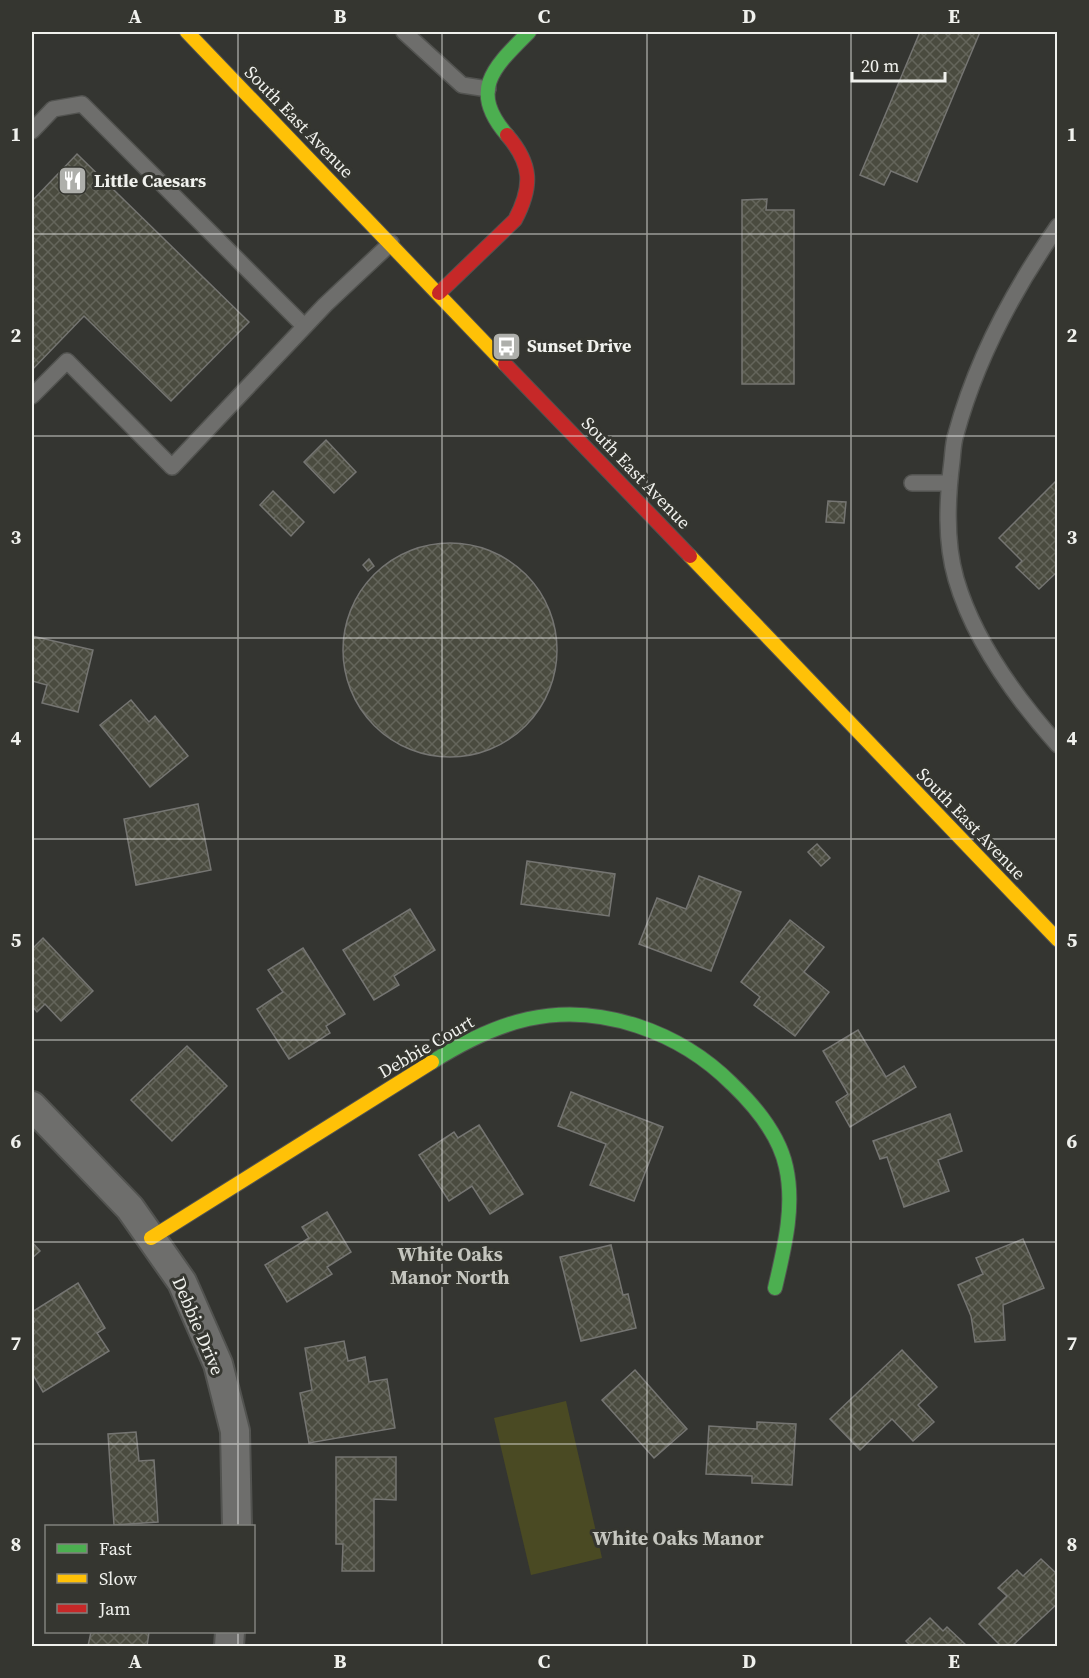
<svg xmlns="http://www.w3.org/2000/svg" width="1089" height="1678" font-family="'Source Serif 4',serif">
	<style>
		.green { fill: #4a4a23 }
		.building { fill: url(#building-cross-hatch); stroke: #757572; stroke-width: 1.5 }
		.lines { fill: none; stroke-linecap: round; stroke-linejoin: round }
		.lane-casing { stroke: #525350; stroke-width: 18 }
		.street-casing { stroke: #525350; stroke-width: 32 }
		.fast-casing { stroke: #525350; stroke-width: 16 }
		.slow-casing { stroke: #525350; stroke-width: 16 }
		.jam-casing { stroke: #525350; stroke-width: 16 }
		.lane { stroke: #6e6e6c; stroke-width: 15 }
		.street { stroke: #6e6e6c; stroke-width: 28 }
		.fast { stroke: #4caf50; stroke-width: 14 }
		.slow { stroke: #ffc107; stroke-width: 14 }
		.jam { stroke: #c62828; stroke-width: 14 }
		.grid { fill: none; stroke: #f0f1ed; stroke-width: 1.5; stroke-opacity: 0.55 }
		.labels { text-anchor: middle; stroke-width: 6; stroke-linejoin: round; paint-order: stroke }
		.street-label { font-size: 18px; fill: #f0f1ed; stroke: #353630 }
		.poi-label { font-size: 18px; font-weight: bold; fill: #f0f1ed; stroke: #353630; text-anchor: start }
		.neighbourhood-label { font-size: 20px; font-weight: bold; fill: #c4c5be; stroke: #353630 }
		.neatline { fill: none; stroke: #f0f1ed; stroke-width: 2 }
		.grid-label { font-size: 20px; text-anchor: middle; font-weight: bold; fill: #f0f1ed }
	</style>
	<defs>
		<pattern id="building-cross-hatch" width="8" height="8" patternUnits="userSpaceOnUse" patternTransform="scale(1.5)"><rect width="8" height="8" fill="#4a4b3f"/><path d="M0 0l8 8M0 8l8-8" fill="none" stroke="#64655b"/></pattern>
	</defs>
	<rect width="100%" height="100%" fill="#343531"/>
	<polygon class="green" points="566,1401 602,1558 531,1575 494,1418"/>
	<g class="building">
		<polygon points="920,32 980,32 917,182 891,171 884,185 860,175"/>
		<polygon points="77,154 249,322 171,401 84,316 32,370 32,201"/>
		<polygon points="767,199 766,210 794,210 794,384 742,384 742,200"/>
		<polygon points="326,440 356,472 334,493 304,462"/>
		<polygon points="1058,479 1058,571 1039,589 1016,567 1022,561 999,538"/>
		<polygon points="273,491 304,522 291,536 260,505"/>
		<polygon points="828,501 846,502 844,523 826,522"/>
		<circle cx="450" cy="650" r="107"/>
		<polygon points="369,559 374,566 368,571 363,565"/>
		<polygon points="32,636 93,650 78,712 42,703 47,685 32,681"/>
		<polygon points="131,700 149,722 155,716 188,756 150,787 100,725"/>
		<polygon points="198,804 211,870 136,885 124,819"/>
		<polygon points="817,844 830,858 821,866 808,852"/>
		<polygon points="527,861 615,874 609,916 521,904"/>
		<polygon points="699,876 741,892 711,971 639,944 657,898 686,909"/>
		<polygon points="410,909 435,950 394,976 399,985 374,1000 343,950"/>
		<polygon points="790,920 824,947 804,972 829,992 795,1036 754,1005 760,997 741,982"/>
		<polygon points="43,938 93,991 61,1021 45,1004 37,1012 32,1006 32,949"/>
		<polygon points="303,948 345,1014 326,1026 330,1033 289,1059 257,1009 283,992 268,970"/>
		<polygon points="858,1030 886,1077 904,1066 916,1087 850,1127 836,1102 848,1094 823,1051"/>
		<polygon points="187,1046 227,1086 172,1141 131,1100"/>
		<polygon points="571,1092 663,1127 634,1201 590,1185 606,1144 558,1126"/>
		<polygon points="950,1114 962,1151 938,1160 949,1191 904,1207 887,1157 880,1159 873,1141"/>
		<polygon points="479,1125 523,1194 490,1214 472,1186 449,1201 419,1155 454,1132 458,1138"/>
		<polygon points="327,1212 351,1252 327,1267 332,1274 287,1302 265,1265 309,1238 302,1227"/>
		<polygon points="1023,1239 1044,1288 1003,1305 1005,1340 975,1342 971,1316 958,1285 983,1274 976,1258"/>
		<polygon points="32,1242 40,1251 32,1258"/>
		<polygon points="611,1245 623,1295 628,1294 636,1328 581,1341 560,1257"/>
		<polygon points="78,1283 105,1328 97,1333 109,1351 43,1392 32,1373 32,1324 34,1322 32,1317 32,1312"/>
		<polygon points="344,1341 348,1361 365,1357 369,1382 387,1379 395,1428 309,1443 300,1393 312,1390 305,1348"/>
		<polygon points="902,1350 937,1387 918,1405 934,1422 913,1441 892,1419 860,1450 830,1419"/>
		<polygon points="635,1370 687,1429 654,1458 602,1400"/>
		<polygon points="757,1422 796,1424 792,1485 752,1483 752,1476 706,1474 709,1426 757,1429"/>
		<polygon points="136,1432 139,1461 154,1460 158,1522 114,1525 108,1434"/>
		<polygon points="336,1457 396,1457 396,1500 374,1499 374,1571 342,1571 343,1544 336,1544"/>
		<polygon points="1041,1559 1058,1575 1058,1603 1012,1646 1001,1646 979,1624 1007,1596 998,1588 1017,1570 1023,1576"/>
		<polygon points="930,1618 943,1631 947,1627 967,1646 911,1646 906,1641"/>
		<polygon points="91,1632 149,1632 147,1646 88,1646"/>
	</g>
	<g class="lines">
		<defs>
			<g id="lane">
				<polyline points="404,32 462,85 488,89"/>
				<polyline points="32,131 53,109 82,104 304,326"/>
				<path d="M 1058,226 C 1014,289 976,360 956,434 C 953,443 953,452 952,461 C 947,500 945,541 956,579 C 974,641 1015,697 1058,745"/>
				<polyline points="32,396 67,361 172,467 325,305 391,243"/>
				<polyline points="912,483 949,483"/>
			</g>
			<g id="street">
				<polyline points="32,1106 130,1208 182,1282 218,1364 235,1431 237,1526"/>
				<polyline points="229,1646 230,1632"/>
			</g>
			<g id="fast">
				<path d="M 507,135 C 468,90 494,67 529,32"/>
				<path d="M 432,1062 C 462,1043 493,1027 528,1019 C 601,1003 680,1032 732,1084 C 755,1106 779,1134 786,1167 C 795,1207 784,1249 775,1288"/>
			</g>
			<g id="slow">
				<polyline points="187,32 505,364"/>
				<polyline points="690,556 1058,940"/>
				<polyline points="151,1238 432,1062"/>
			</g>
			<g id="jam">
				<path d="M 439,293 L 515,220 C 533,186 532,164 507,135"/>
				<polyline points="505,364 690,556"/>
			</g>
		</defs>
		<use href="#lane" class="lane-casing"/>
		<use href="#street" class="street-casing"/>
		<use href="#fast" class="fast-casing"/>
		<use href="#slow" class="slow-casing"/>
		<use href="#jam" class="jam-casing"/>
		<use href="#lane" class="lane"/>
		<use href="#street" class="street"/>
		<use href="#fast" class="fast"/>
		<use href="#slow" class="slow"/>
		<use href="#jam" class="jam"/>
	</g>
	<path class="grid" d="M 238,32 L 238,1526M 442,32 L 442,1646M 647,32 L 647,1646M 851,32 L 851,1646M 32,234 L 1058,234M 32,436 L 1058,436M 32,638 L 1058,638M 32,839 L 1058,839M 32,1040 L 1058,1040M 32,1242 L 1058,1242M 32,1444 L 1058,1444M 238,1632 L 238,1646"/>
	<defs>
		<symbol id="restaurant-square" viewBox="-11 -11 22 22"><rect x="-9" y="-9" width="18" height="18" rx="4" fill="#aeafab" stroke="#353630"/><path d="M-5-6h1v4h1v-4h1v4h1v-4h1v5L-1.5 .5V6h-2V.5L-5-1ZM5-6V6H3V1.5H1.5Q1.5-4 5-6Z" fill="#fff"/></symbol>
		<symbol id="bus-square" viewBox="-11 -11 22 22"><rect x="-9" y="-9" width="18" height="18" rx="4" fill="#aeafab" stroke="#353630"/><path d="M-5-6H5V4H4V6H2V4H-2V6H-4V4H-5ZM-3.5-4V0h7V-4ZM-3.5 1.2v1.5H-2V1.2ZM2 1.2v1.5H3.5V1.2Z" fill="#fff"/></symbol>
	</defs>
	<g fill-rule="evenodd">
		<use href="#restaurant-square" x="56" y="164" width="33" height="33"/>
		<use href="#bus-square" x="490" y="330" width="33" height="33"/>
	</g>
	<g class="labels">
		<g class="street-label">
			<text transform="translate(299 122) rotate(46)" y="6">South East Avenue</text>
			<text transform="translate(636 473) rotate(46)" y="6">South East Avenue</text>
			<text transform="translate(971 824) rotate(46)" y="6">South East Avenue</text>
			<text transform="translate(426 1047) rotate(-30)" y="6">Debbie Court</text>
			<text transform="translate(198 1326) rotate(67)" y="6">Debbie Drive</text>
		</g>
		<g class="poi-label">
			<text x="94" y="187">Little Caesars</text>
			<text x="527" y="352">Sunset Drive</text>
		</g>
		<g class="neighbourhood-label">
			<text x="450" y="1261">White Oaks<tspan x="450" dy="23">Manor North</tspan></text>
			<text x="678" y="1545">White Oaks Manor</text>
		</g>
	</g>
	<rect width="1089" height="1678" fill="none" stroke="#353630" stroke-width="66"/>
	<rect x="45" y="1525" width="210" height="108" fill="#353630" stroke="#80817c" stroke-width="1.5"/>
	<rect x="57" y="1544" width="30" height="9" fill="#4caf50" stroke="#80817c" stroke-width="1.5"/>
	<text x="99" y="1555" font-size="18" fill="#f0f1ed">Fast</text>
	<rect x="57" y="1574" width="30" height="9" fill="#ffc107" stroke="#80817c" stroke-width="1.5"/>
	<text x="99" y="1585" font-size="18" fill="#f0f1ed">Slow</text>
	<rect x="57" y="1604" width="30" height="9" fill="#c62828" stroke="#80817c" stroke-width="1.5"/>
	<text x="99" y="1615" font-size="18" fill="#f0f1ed">Jam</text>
	<path d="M852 72v9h93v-9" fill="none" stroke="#f0f1ed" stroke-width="3"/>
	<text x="861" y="72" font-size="18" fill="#f0f1ed" stroke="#353630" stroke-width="4.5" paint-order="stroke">20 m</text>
	<rect x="33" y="33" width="1023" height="1612" class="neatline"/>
	<g class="grid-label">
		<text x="135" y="23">A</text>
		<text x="340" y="23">B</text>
		<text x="544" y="23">C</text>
		<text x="749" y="23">D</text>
		<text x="954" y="23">E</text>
		<text x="16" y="141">1</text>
		<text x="1072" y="141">1</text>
		<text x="16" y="342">2</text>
		<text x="1072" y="342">2</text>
		<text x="16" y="544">3</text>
		<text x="1072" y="544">3</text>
		<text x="16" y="745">4</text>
		<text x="1072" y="745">4</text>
		<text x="16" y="947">5</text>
		<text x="1072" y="947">5</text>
		<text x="16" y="1148">6</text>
		<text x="1072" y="1148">6</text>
		<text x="16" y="1350">7</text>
		<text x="1072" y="1350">7</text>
		<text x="16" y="1551">8</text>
		<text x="1072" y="1551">8</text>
		<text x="135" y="1668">A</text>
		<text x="340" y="1668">B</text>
		<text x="544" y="1668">C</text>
		<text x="749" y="1668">D</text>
		<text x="954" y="1668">E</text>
	</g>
</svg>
